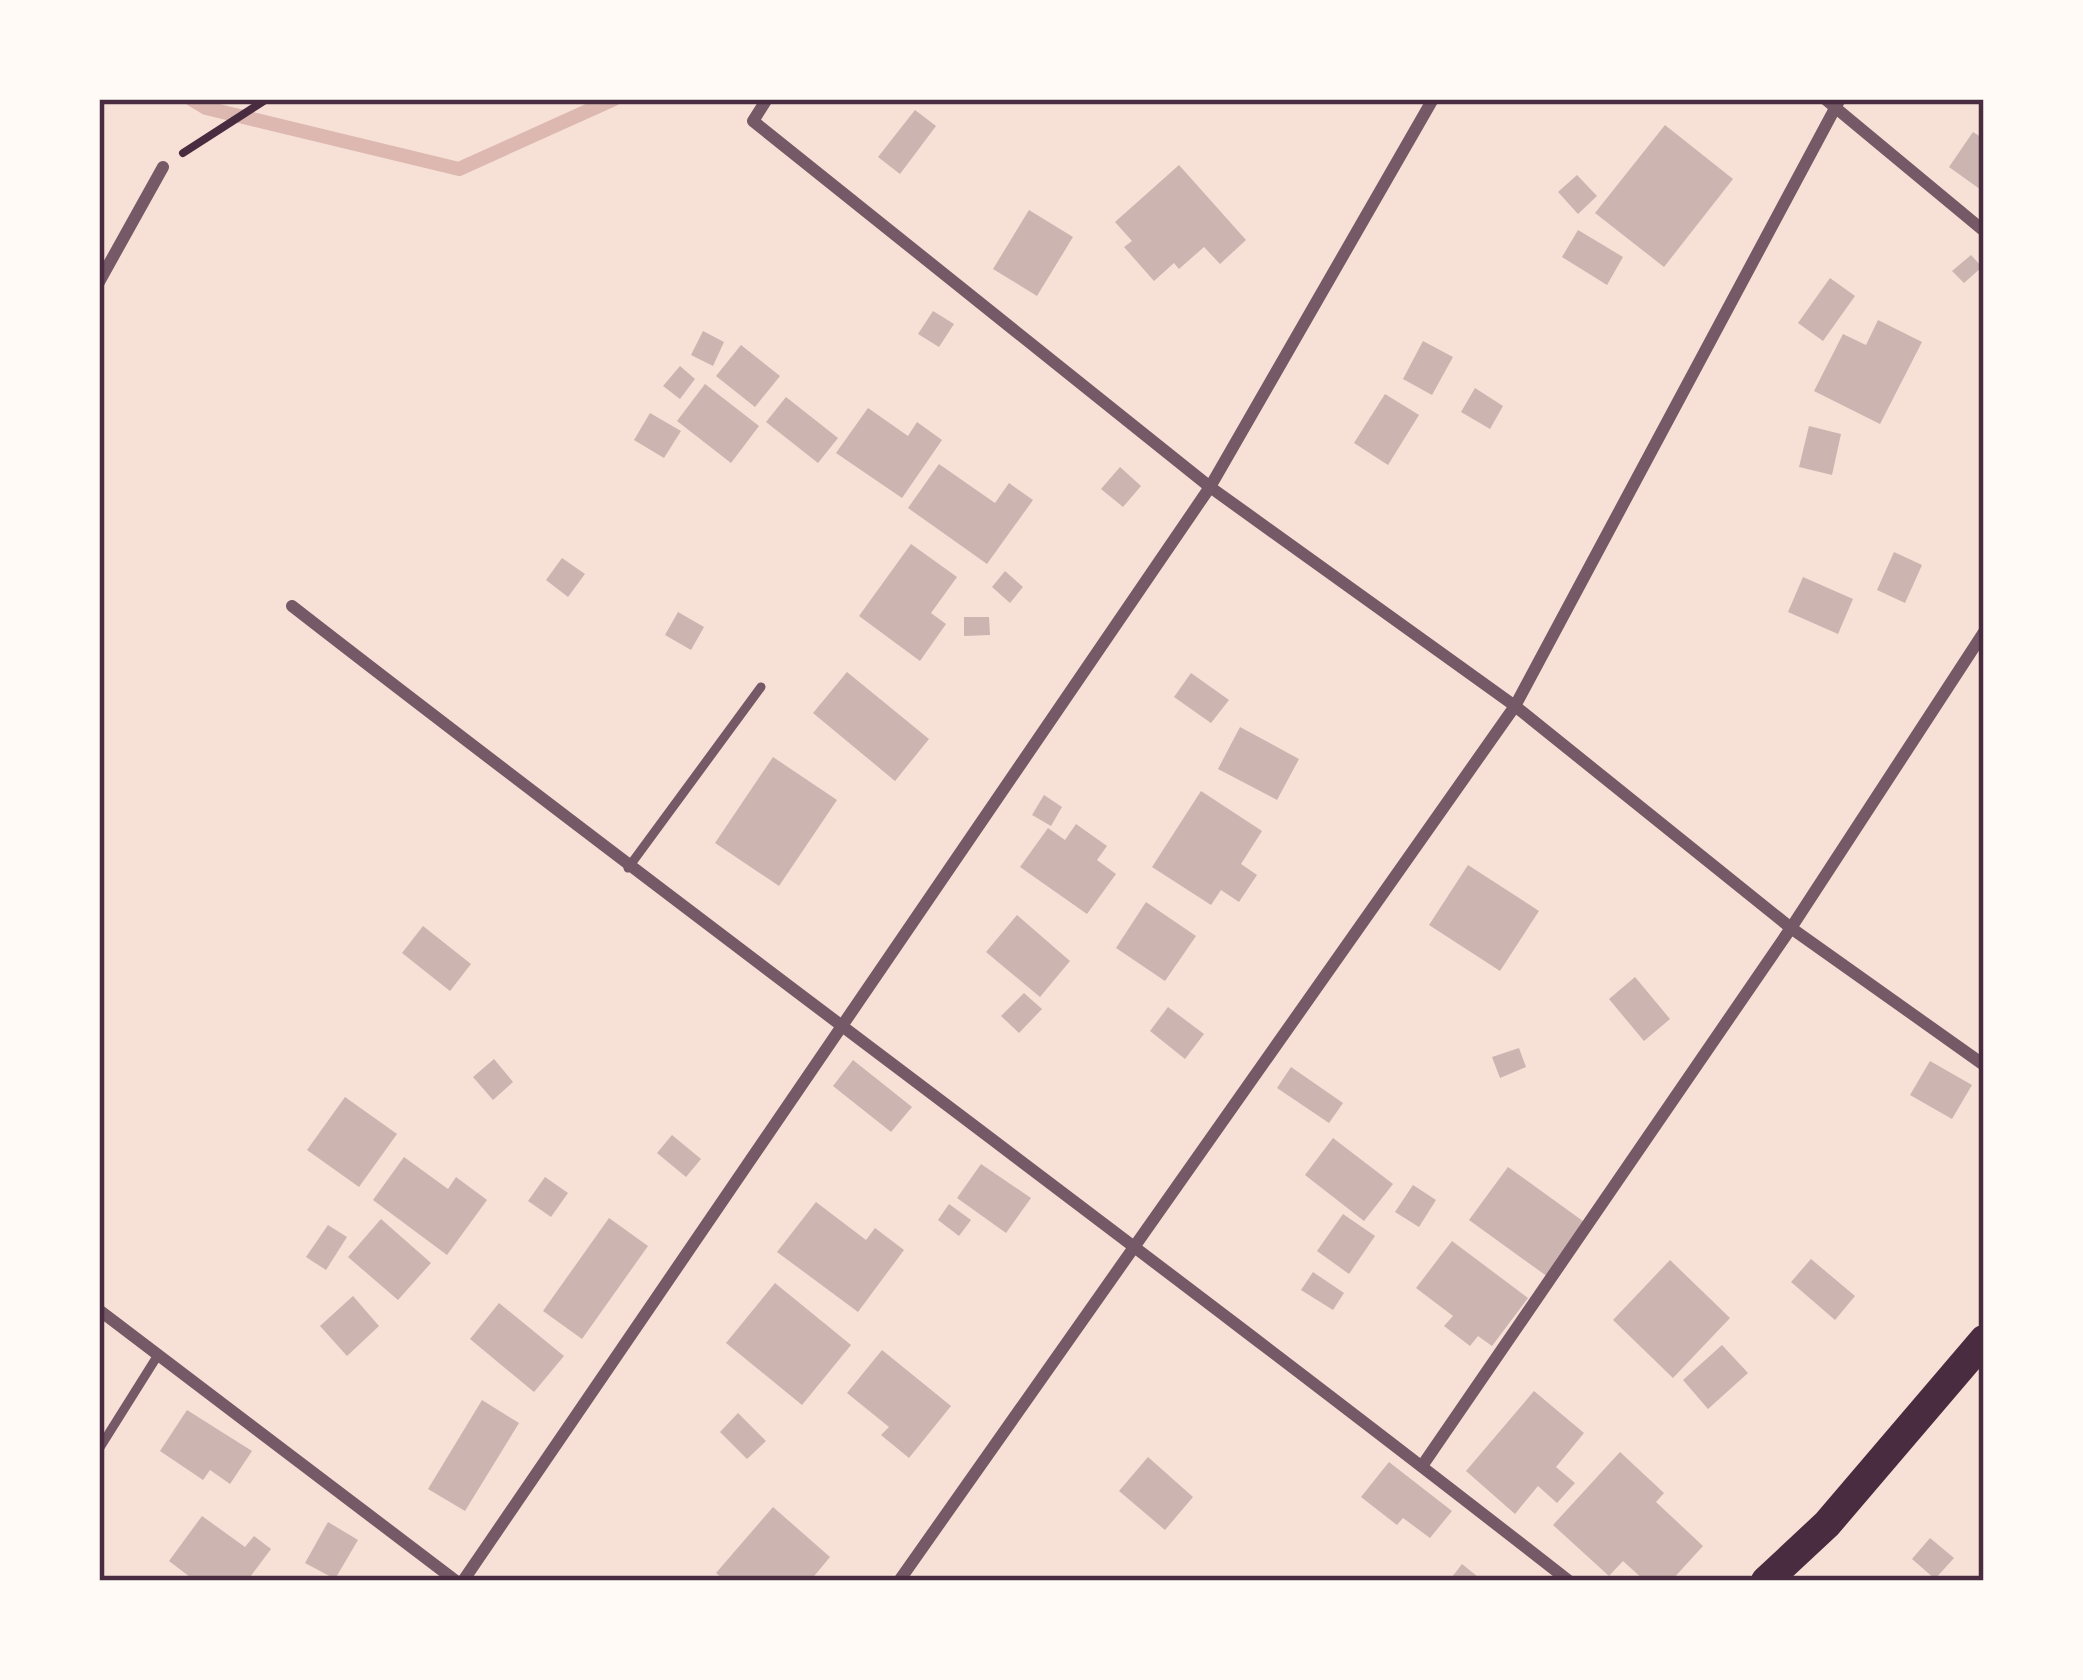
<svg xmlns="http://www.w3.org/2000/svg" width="2083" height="1680" font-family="'Varela Round',sans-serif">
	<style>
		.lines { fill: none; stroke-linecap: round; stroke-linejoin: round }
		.stream { stroke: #dcb8b0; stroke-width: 14 }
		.building { fill: #ccb4b1 }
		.path { stroke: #4a2c40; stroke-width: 8 }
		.service { stroke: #755966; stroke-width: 9 }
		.minor { stroke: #755966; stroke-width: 12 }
		.primary { stroke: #4a2c40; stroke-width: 30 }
		.neatline { fill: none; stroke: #4a2c40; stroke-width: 4.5 }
	</style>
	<rect width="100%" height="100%" fill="#f7e1d7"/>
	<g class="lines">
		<polyline class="stream" points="191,99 206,108 459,169 614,99"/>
	</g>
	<g class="building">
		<polygon points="915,110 936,126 900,174 878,157"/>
		<polygon points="1665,125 1733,179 1664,267 1595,213"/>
		<polygon points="1973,132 1984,139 1984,192 1949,167"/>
		<polygon points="1179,165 1246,240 1220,264 1204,247 1179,269 1174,263 1154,281 1124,247 1132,241 1115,222"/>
		<polygon points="1577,175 1597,196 1578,214 1558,192"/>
		<polygon points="1029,210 1073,237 1037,296 993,269"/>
		<polygon points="1578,230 1623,257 1607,285 1562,257"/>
		<polygon points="1971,255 1982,267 1964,283 1952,271"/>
		<polygon points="1830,278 1855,296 1823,341 1798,323"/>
		<polygon points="933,311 954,324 939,347 918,334"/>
		<polygon points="1878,320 1922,342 1880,424 1814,391 1843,334 1866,345"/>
		<polygon points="703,331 724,342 713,366 691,355"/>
		<polygon points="1423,341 1453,357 1432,395 1403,379"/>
		<polygon points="741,345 780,376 755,407 716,376"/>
		<polygon points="680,366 695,379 680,399 663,386"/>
		<polygon points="705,384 759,426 731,463 677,421"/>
		<polygon points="1475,388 1503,406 1490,429 1461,412"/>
		<polygon points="1385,394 1419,415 1388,465 1354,443"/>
		<polygon points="786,397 838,438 818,463 766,422"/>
		<polygon points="868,408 908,436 917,422 942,440 902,498 836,453"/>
		<polygon points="650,413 681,431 664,458 634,440"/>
		<polygon points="1809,426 1841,434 1832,475 1799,467"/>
		<polygon points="939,464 995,503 1009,483 1033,500 987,564 908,508"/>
		<polygon points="1120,467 1141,486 1123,507 1101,489"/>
		<polygon points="911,544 957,577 931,613 946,624 920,661 859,616"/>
		<polygon points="1894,552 1922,565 1905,603 1877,590"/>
		<polygon points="562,558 585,574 568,597 546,580"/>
		<polygon points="1005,571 1023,587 1010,603 992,587"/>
		<polygon points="1803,577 1853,599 1838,634 1788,612"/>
		<polygon points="678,612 704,627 691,650 665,635"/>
		<polygon points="964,617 989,617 990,635 964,636"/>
		<polygon points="847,672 929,739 895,781 813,713"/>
		<polygon points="1191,673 1229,700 1211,723 1174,697"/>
		<polygon points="1240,727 1299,759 1277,800 1218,769"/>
		<polygon points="773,757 837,800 779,886 715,843"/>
		<polygon points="1201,791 1262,831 1241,864 1257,875 1239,902 1221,890 1211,905 1152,867"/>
		<polygon points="1044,795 1062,807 1051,826 1032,815"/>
		<polygon points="1076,824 1107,846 1097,860 1116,874 1087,914 1020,867 1048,828 1065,840"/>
		<polygon points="1468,865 1539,911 1500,971 1429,925"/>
		<polygon points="1146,902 1196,936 1165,981 1116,948"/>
		<polygon points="1017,915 1070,961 1040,997 986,952"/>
		<polygon points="423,926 471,964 450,991 402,953"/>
		<polygon points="1635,977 1670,1019 1644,1041 1609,999"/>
		<polygon points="1024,993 1042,1009 1019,1033 1001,1016"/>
		<polygon points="1168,1007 1204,1034 1185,1059 1150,1031"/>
		<polygon points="1519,1048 1526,1067 1500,1078 1492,1057"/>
		<polygon points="494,1059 513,1082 493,1100 473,1077"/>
		<polygon points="853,1060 912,1107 891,1132 833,1086"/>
		<polygon points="1930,1061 1972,1085 1952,1119 1910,1095"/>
		<polygon points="1291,1067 1343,1103 1329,1123 1277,1088"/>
		<polygon points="345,1097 397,1134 359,1187 307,1150"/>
		<polygon points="672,1135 701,1159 686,1177 657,1153"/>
		<polygon points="1333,1138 1393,1184 1364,1221 1305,1175"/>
		<polygon points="404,1157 448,1189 456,1177 487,1200 447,1255 373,1200"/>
		<polygon points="981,1164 1031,1198 1006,1233 957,1198"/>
		<polygon points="1508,1167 1587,1224 1548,1277 1469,1220"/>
		<polygon points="545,1177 568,1193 551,1217 528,1201"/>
		<polygon points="1413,1185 1436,1200 1419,1227 1395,1212"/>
		<polygon points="816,1202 866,1240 875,1228 904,1250 858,1312 777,1252"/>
		<polygon points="949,1204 971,1220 959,1236 938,1220"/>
		<polygon points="1343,1214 1375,1236 1349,1274 1317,1251"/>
		<polygon points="609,1218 648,1246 582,1339 543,1311"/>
		<polygon points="381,1219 431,1263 398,1300 348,1257"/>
		<polygon points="328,1225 347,1237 326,1270 306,1257"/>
		<polygon points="1452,1241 1528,1298 1492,1346 1478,1336 1470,1346 1444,1326 1453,1316 1416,1288"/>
		<polygon points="1811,1259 1855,1296 1835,1320 1791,1282"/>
		<polygon points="1670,1260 1730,1318 1673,1378 1613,1320"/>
		<polygon points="1313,1272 1344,1293 1333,1310 1301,1290"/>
		<polygon points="775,1283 851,1345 802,1405 726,1343"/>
		<polygon points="353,1296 379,1326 347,1356 320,1326"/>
		<polygon points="499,1303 564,1356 534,1392 470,1339"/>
		<polygon points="1722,1345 1748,1373 1708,1409 1683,1380"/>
		<polygon points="882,1350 951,1406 909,1458 881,1435 889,1427 847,1393"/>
		<polygon points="1534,1391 1584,1433 1556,1467 1575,1483 1557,1503 1538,1486 1515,1514 1466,1471"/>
		<polygon points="482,1400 519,1423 465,1511 428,1489"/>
		<polygon points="187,1410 252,1451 230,1484 210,1470 203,1480 160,1451"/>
		<polygon points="738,1413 766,1441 747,1459 720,1432"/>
		<polygon points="1620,1452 1664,1493 1656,1502 1703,1546 1671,1581 1645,1581 1623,1561 1609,1576 1553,1525"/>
		<polygon points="1148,1457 1193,1497 1165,1530 1119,1491"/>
		<polygon points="1389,1462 1452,1511 1430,1538 1403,1518 1397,1525 1361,1497"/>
		<polygon points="773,1507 830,1557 810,1581 726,1581 716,1573"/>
		<polygon points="202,1516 245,1547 254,1536 271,1549 247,1581 187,1581 190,1577 169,1561"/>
		<polygon points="328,1522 358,1540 335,1579 305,1563"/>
		<polygon points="1930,1538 1954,1558 1935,1579 1912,1559"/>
		<polygon points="1462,1564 1483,1581 1449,1581"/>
	</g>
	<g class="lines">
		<polyline class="path" points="183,153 267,99"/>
		<g class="service">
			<polyline points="628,868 761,687"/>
			<polyline points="99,1449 158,1355"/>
		</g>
		<g class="minor">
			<polyline points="767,99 753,121 1210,487 1515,706 1791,928 1984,1065"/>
			<polyline points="1825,99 1984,231"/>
			<polyline points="99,282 163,167"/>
			<path d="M 292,606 C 715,935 1147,1251 1569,1581"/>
			<polyline points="99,1310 456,1581"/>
			<polyline points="1422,1466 1791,928 1984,632"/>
			<polyline points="463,1581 1210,487 1433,99"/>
			<polyline points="899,1581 1515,706 1840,99"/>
		</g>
		<polyline class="primary" points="1766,1581 1827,1524 1984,1340"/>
	</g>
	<rect width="2083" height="1680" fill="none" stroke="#fffaf5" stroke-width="204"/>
	<rect x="102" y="102" width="1879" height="1476" class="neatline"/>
</svg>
